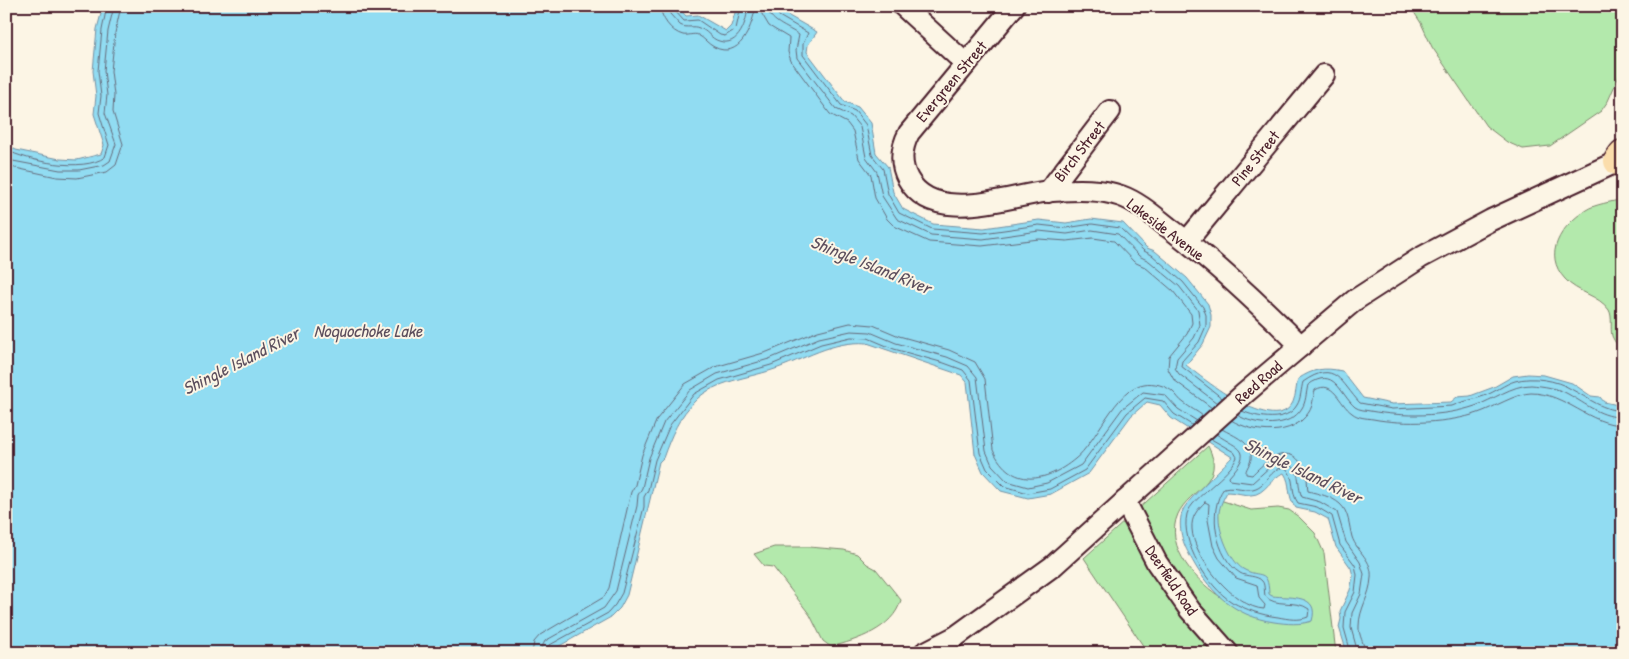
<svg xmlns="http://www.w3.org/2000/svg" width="1629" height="659" font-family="'Patrick Hand',sans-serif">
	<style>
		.green { fill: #b3e9ac; stroke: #7e846c }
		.water { fill: #91dcf2; stroke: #7590a2 }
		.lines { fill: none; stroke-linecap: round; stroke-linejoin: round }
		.shore { stroke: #666b7b; stroke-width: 1 }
		.minor-casing { stroke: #4a1f2b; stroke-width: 24 }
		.highway-casing { stroke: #4a1f2b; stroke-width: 31 }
		.minor { stroke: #fcf5e5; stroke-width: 20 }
		.highway { stroke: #fbddab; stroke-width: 28 }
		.labels { text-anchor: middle; stroke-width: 4; stroke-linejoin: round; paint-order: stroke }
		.street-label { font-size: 16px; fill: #4a1f2b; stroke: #fcf5e5 }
		.water-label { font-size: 18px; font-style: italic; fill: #5c4e5d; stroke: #fcf5e5 }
	</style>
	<rect width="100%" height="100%" fill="#fcf5e5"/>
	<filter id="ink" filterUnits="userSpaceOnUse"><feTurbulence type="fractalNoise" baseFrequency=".02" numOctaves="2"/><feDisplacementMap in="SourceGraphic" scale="10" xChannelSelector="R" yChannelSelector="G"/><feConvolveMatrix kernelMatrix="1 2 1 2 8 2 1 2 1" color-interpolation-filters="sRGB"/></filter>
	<g filter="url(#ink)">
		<g class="green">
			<polygon points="1410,6 1623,6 1623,67 1608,101 1601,111 1550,146 1523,149 1507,142 1486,126 1432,47 1421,23"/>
			<path d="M 1623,199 L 1623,352 C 1620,347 1614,342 1612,336 C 1610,328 1613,317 1609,310 C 1599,295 1577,293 1565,279 C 1542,254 1561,226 1586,210 C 1595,204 1612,202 1623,199 Z"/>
			<path d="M 1208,446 C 1227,483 1190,488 1178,514 C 1163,547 1198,584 1224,599 L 1212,557 L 1220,500 L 1251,510 L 1278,508 L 1289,510 L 1299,517 L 1315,533 L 1324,553 L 1336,653 L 1148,653 L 1084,558 Z"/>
			<path d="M 774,547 L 809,547 L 844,550 L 857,554 L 867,564 L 876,569 L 901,600 C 893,629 857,640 831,647 L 823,641 L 810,615 L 773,567 L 764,566 L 754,554 Z"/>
		</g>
		<path class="water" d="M 103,6 L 677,6 L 686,16 L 698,15 L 726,31 L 731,26 L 737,6 L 777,6 L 782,12 L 817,32 L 808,45 L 807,52 L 845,102 L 858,107 L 871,123 L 876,153 L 888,167 L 893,192 L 903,209 L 933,224 L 984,228 L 1039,220 L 1066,223 L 1091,219 L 1123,223 L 1147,248 L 1155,251 L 1187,278 L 1208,304 L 1211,315 L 1211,327 L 1203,344 L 1186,365 C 1202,378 1276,438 1293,402 C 1296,395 1296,386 1298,379 C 1313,369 1324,367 1342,371 L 1363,398 L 1392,404 L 1451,402 L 1457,397 L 1470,396 L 1494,387 L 1513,376 L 1528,374 L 1544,375 L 1572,383 L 1591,396 L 1600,397 L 1604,402 L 1623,406 L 1623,653 L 1347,653 L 1339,627 L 1341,619 L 1340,611 L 1350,590 L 1353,576 L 1351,568 L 1336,547 L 1328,519 L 1315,512 L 1296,508 C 1286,495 1292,485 1284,473 C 1271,477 1265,495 1251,495 C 1243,495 1235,492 1227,492 C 1223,500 1218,508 1219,518 C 1219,532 1230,561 1243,569 C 1260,579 1268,567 1269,594 L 1272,596 C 1291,598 1320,594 1312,621 C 1300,625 1287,624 1274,622 C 1233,616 1207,590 1189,554 C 1182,542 1177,524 1183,510 C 1187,500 1223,467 1232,457 L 1171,418 L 1160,405 L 1147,402 L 1131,416 L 1089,473 L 1051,494 L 1028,498 L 1001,491 L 983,472 L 975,454 L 967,382 L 961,375 L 867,343 C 832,340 804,360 772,370 C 748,378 716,381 697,399 C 679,416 671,436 663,458 L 659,462 L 627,595 L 620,608 L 611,617 L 547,653 L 6,653 L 6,144 L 16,150 L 60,159 L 77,160 L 101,154 L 104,145 L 94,114 L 96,96 L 93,71 L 97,29 Z"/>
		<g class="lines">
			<g class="shore">
				<path d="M 660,6 C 661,18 671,32 683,35 C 688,36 694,33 698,35 C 704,38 708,44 714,47 C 740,60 751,28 755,10 L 759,9 L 769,26 L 789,38 L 788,52 L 791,61 L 830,114 L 847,123 L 853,131 L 859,159 L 871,175 L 875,198 L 887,219 L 894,226 L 929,242 L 982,246 L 1039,239 L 1067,241 L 1093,238 L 1114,241 L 1134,262 L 1145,267 L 1173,291 L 1191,314 L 1192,323 L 1187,334 L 1169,356 L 1168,369 L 1174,380 L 1212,408"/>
				<path d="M 668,6 L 670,14 L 680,25 C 687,29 693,25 699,28 C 707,30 711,39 719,41 C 739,48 747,21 748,6"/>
				<polyline points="674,6 675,11 684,21 698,20 720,35 725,36 736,29 741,6"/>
				<path d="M 767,6 C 768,22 788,27 799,35 L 796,50 L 797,58 L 836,109 L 851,116 L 860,127 L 866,157 L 877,172 L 882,196 L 897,219 L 931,235 L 983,239 L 1039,231 L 1067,234 L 1092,230 L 1118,234 L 1139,256 L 1149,261 L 1179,286 L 1198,310 L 1200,325 L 1194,338 L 1177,358 L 1175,368 L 1179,374 L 1217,403"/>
				<polyline points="774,6 779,16 808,33 803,44 803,55 841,105 855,111 866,125 872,155 883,169 888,194 899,213 932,229 983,233 1039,225 1066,228 1092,224 1120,228 1144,251 1152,255 1183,282 1203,307 1206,315 1206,326 1199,342 1182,361 1181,366 1222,398"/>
				<path d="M 6,150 C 28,161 83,173 105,157 L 109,145 L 99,113 L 101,96 L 98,71 L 102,30 L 107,6"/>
				<polyline points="6,157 13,161 60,170 79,170 104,165 110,161 116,144 105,113 107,95 104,71 108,31 114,6"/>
				<polyline points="6,166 57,177 77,178 107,172 116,165 123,144 113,112 114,95 111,71 115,33 121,6"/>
				<path d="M 1242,411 C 1257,418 1287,423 1297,405 C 1301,399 1301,389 1303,382 C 1336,359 1341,383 1360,403 L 1392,409 L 1452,406 C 1462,401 1473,400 1484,396 C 1495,392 1505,384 1515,381 C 1532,376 1557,380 1571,389 C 1588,398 1604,411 1623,411"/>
				<path d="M 1237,415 C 1255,426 1290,429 1302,408 C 1306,402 1306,393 1308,385 C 1335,366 1339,393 1355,407 C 1359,410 1365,410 1370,411 C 1403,417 1443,417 1475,406 C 1493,400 1512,385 1531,385 C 1543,386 1558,388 1568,394 C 1586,404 1602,418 1623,417"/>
				<path d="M 1231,420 C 1254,434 1293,437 1309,412 C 1313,406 1313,397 1315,390 C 1334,379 1339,404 1352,413 C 1358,418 1366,418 1373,419 C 1404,425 1450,423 1478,413 C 1493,408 1517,393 1531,393 C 1566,393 1589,425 1623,425"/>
				<path d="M 1222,429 C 1234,436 1253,442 1251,459 C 1250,465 1245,469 1246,474 L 1252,475 C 1269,457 1295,439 1306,475 C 1308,480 1307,486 1308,491 C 1319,494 1331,496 1340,504 C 1349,512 1349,526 1352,537 C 1357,552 1373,560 1371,578 C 1370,596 1359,609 1359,626 C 1358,635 1365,644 1365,653"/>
				<path d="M 1216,434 C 1240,450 1254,449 1229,477 L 1230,480 L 1252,483 L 1272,465 L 1286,462 C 1303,470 1296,484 1302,497 L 1320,502 L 1337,512 L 1346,542 L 1360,562 L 1364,574 L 1361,594 L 1352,613 L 1351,628 L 1358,653"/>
				<path d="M 1211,439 L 1234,452 L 1237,457 C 1230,476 1192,497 1187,514 C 1180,542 1208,587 1232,602 C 1247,610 1261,615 1278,617 C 1288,619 1299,621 1308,617 L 1309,609 C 1296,599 1275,608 1265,596 C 1264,591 1265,584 1262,581 C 1257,575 1246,577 1240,573 C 1216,558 1207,511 1224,488 C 1235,485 1247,492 1256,488 C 1268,483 1272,466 1286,468 C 1296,479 1290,492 1298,503 L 1317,507 L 1332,516 L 1340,545 L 1355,565 L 1357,575 L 1355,592 L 1345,612 L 1344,628 L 1351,653"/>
				<path d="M 1205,502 L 1209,504 L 1208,520 L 1213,546 L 1219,558 L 1236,578 L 1257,585 L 1259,598 L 1265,605 L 1264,609 C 1235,608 1193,557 1192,529 C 1191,517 1197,510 1205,502 Z"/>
				<path d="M 532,653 L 534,642 L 540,635 L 604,597 L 609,588 L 631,492 L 635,485 L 642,455 L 657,419 L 685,384 L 715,367 L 767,352 L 818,331 L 850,323 L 873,325 L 899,336 L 949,350 L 975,362 L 985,379 L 993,450 C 1011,489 1046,483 1075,459 C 1096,443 1116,388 1144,384 C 1153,382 1167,386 1173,392 C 1177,395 1179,400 1184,403 C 1190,408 1197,411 1203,416"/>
				<polyline points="539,653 545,641 604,608 616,591 637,506 638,495 642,488 649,458 664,422 690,390 717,374 769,359 819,338 851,331 870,332 896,343 947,357 968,366 977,377 986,451 992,465 1007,481 1028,487 1047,483 1081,465 1122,409 1143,392 1165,395 1178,409 1197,421"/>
				<polyline points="546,653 548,646 608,613 615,605 622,593 644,507 644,497 648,490 655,460 670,425 694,394 719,380 771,365 821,344 851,337 868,338 894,349 944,363 963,370 971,380 980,453 987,469 1004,486 1028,493 1050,489 1085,470 1127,413 1145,398 1163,401 1174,414 1192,425"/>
			</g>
			<defs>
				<g id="minor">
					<polyline points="903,6 966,64"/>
					<path d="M 1014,6 L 909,133 C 901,148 900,164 908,179 C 934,226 1009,195 1050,191 C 1074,190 1098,188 1121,196 C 1138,202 1154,216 1168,227 C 1215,262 1259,304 1301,346"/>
					<polyline points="1048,192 1110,111"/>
					<polyline points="1187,241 1324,75"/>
					<polyline points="1125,501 1157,563 1190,610 1228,653"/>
					<polyline points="924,653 955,637 1053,566 1244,394 1355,300 1420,258 1491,220 1623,159"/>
				</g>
				<polyline id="highway" points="1618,161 1623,154"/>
			</defs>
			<use href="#minor" class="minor-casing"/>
			<use href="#highway" class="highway-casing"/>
			<use href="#minor" class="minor"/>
			<use href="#highway" class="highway"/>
		</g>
	</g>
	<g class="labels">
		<g class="street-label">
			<text transform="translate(951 81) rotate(-50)" y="6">Evergreen Street</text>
			<text transform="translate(1079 151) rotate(-52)" y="6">Birch Street</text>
			<text transform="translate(1255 158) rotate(-51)" y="6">Pine Street</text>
			<text transform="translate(1166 229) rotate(37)" y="6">Lakeside Avenue</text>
			<text transform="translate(1258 382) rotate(-41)" y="6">Reed Road</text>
			<text transform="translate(1172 580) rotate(56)" y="6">Deerfield Road</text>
		</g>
		<g class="water-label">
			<text transform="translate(871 265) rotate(22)" y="6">Shingle Island River</text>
			<text x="368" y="337">Noquochoke Lake</text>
			<text transform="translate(241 361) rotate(-27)" y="6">Shingle Island River</text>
			<text transform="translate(1303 471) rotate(26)" y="6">Shingle Island River</text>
		</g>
	</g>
	<rect width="1629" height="659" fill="none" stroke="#fcf5e5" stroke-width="25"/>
	<rect x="12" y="12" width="1604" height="634" fill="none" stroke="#4a1f2b" stroke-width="2" filter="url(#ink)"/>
</svg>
